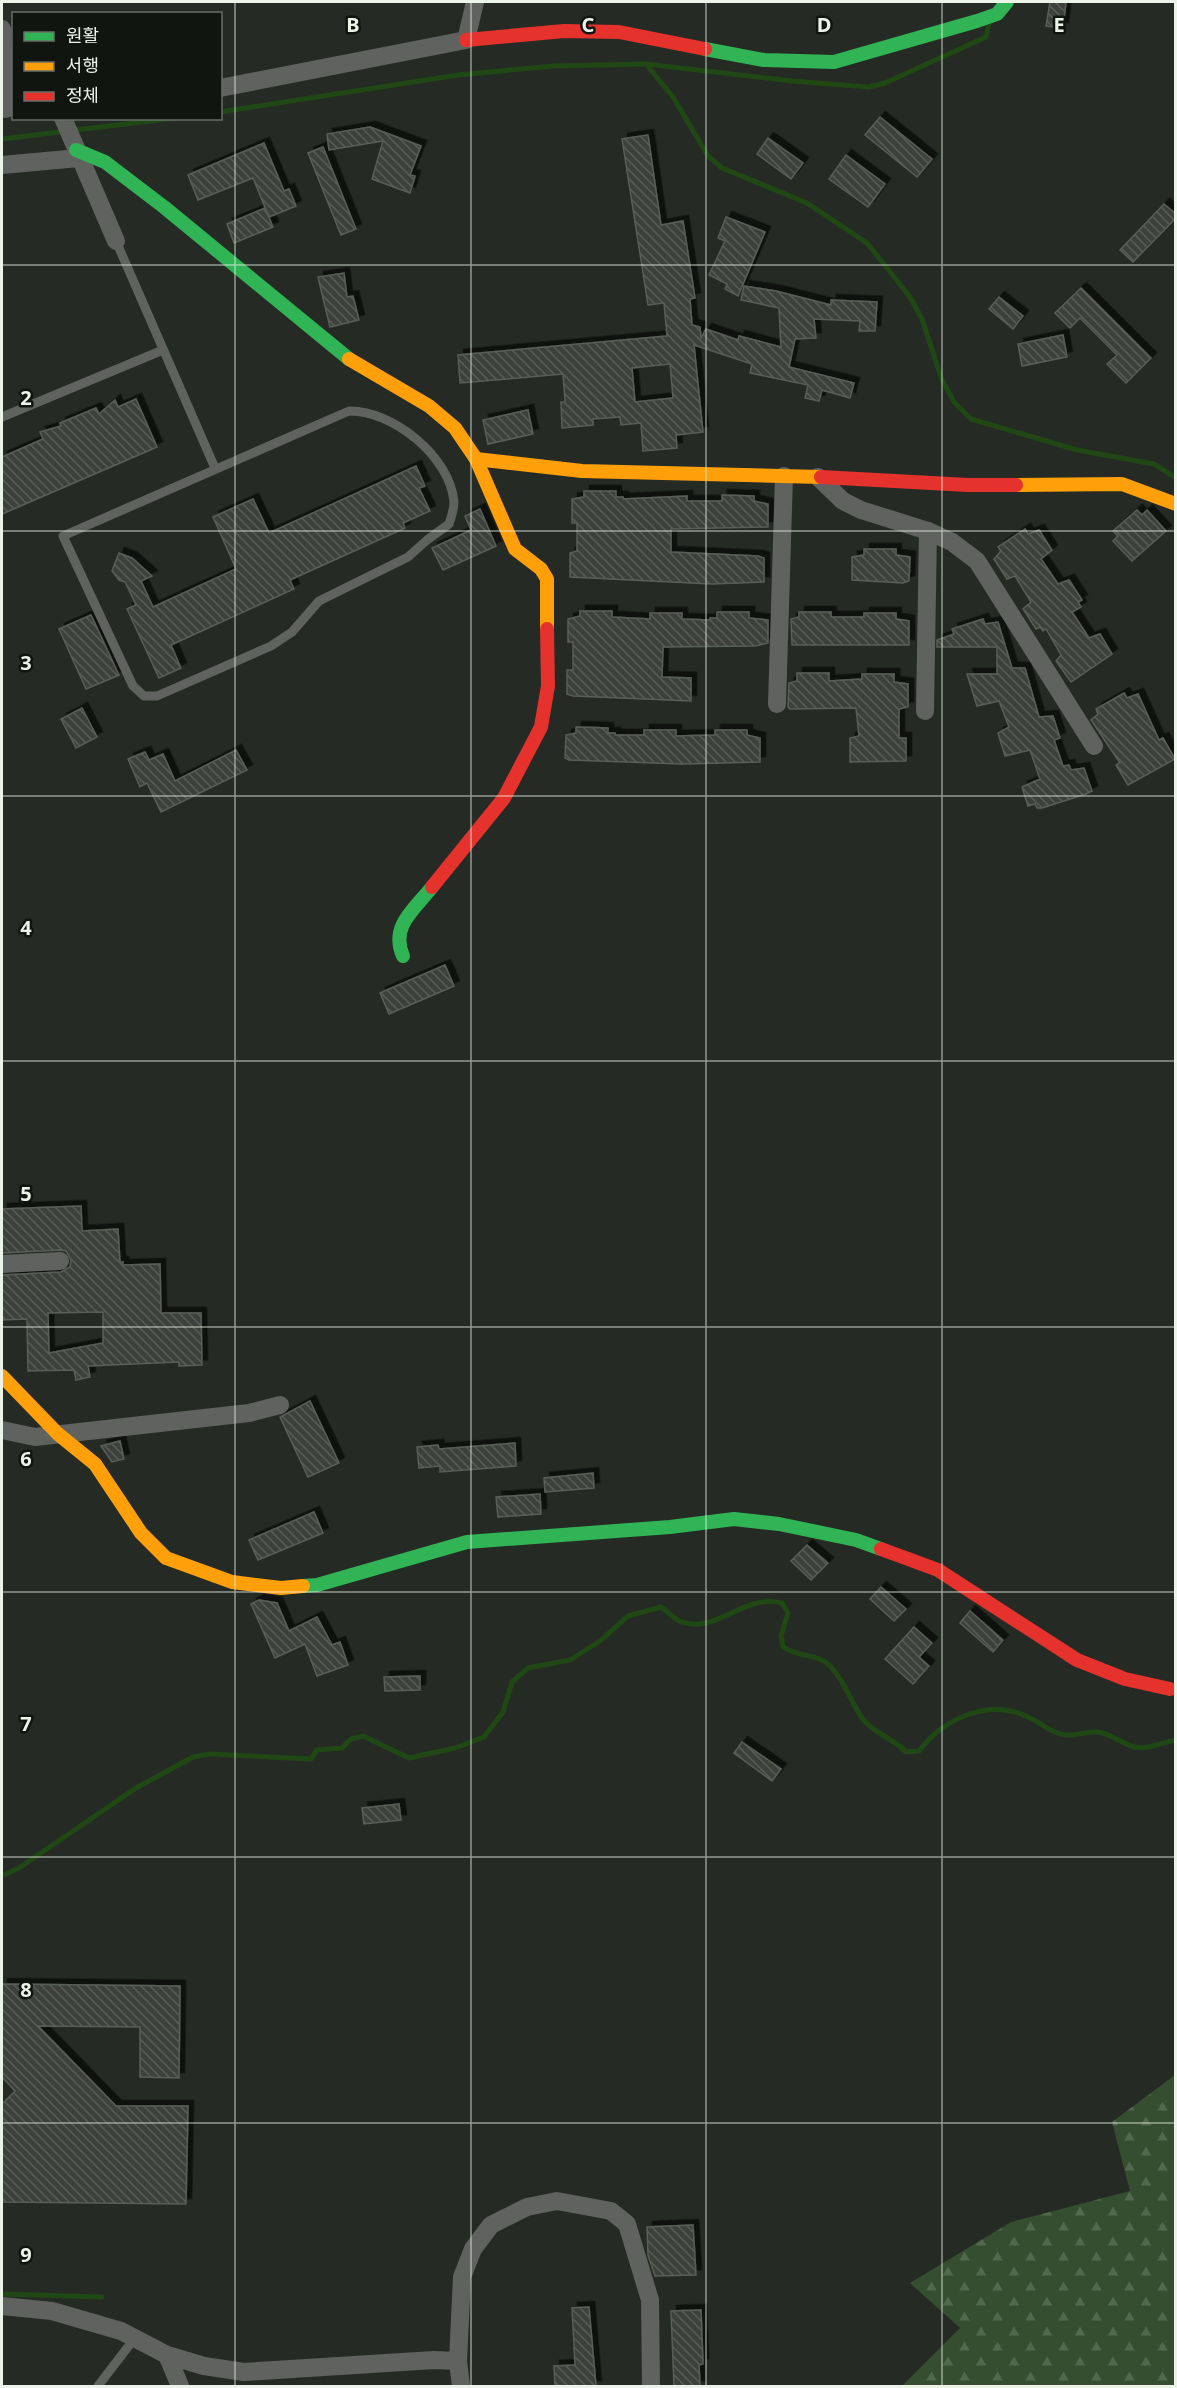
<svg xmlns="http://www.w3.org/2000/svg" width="1177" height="2388" font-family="'Noto Sans','Noto Sans KR',sans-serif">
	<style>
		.forest { fill: url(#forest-firs) }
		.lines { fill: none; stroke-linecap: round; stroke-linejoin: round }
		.stream { stroke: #1f4815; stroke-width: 5 }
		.building { fill: url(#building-back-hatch); stroke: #595e58; stroke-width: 1.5; fill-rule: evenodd; filter: url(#shadow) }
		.lane { stroke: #60625f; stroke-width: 9 }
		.street { stroke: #60625f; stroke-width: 18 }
		.fast { stroke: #30b455; stroke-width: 14 }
		.slow { stroke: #ff9f0a; stroke-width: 14 }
		.jam { stroke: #e5322d; stroke-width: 14 }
		.grid { fill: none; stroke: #ecf4ea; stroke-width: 1.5; stroke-opacity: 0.55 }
		.grid-label { font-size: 20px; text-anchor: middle; font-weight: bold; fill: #ecf4ea; stroke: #10150f; stroke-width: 5; stroke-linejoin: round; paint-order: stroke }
	</style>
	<defs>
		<pattern id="forest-firs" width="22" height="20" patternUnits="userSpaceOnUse" patternTransform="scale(1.5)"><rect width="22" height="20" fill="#354e2f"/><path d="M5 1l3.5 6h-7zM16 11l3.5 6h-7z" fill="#52684d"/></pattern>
		<pattern id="building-back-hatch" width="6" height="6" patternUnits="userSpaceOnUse" patternTransform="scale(1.5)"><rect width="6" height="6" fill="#3c413b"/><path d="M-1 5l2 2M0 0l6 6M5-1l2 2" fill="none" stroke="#585d58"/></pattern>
		<filter id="shadow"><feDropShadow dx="5.5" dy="-5.5" stdDeviation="0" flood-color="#0009"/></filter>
	</defs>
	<rect width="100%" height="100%" fill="#252b24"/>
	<polygon class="forest" points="1175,2075 1175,2386 902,2386 960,2328 910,2283 1011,2222 1130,2191 1112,2122"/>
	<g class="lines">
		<g class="stream">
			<polyline points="646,64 673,97 708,156 722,168 807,203 867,243 910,297 922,319 942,380 954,402 971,419 1077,450 1154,464 1176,478"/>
			<polyline points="220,112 458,75 554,66 646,64 792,81 869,87 885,83 986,37 989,24"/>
			<polyline points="2,139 175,118"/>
			<path d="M 2,1876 L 19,1868 L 136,1788 L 193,1757 L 210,1754 L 311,1759 L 317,1750 L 342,1748 L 351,1739 L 363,1736 L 409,1758 L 455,1748 L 484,1737 L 503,1712 L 512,1682 L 528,1668 L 570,1660 L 600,1641 L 628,1616 L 661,1607 C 667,1611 673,1618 679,1621 C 715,1636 743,1593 782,1603 L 788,1613 L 781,1636 L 783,1647 C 797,1657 817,1653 830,1666 C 844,1680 851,1702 862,1718 C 874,1734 893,1738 906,1752 L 919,1751 C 944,1718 989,1698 1028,1717 C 1040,1722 1048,1731 1061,1734 C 1072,1738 1085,1731 1097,1732 C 1111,1733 1122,1744 1135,1747 C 1149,1750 1162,1742 1176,1740"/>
			<polyline points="2,2294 102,2297"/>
		</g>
	</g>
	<g class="building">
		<polygon points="1050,2 1066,2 1063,28 1046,26"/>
		<polygon points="880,117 932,159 917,177 865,135"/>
		<polygon points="370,127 421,146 410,175 415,176 410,193 372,179 383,141 329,150 327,134"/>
		<path d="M 648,135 L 661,225 L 683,221 L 695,298 L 690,299 L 692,325 L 700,327 L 701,338 L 706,329 L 738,340 L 739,336 L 781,347 L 779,308 L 741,300 L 744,286 L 776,291 L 831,305 L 831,300 L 877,302 L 875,331 L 859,331 L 860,321 L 814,319 L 816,338 L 795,339 L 789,367 L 854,383 L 850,398 L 822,390 L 819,401 L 805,398 L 808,385 L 750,373 L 752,364 L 694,345 L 703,432 L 676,435 L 677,448 L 643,451 L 641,423 L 621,425 L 620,417 L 593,419 L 593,425 L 562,428 L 561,402 L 565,402 L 563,374 L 460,383 L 458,355 L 667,336 L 664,303 L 648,305 L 622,139 ZM 670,364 L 673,398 L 635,402 L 632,368 Z"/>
		<polygon points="768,138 803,163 791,179 757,154"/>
		<polygon points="264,143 284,191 289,189 296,206 269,217 253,178 198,200 188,175"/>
		<polygon points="323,147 356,229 341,235 308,153"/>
		<polygon points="846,155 885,184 868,207 829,179"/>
		<polygon points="1164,204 1176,214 1176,218 1133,262 1120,250"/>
		<polygon points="265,208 273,227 234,243 227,224"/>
		<polygon points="726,217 765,232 738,296 725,289 727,284 709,275 725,241 718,238"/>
		<polygon points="344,273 347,297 353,296 359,320 330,327 318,277"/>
		<polygon points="1081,288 1151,358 1126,383 1107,364 1117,355 1080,318 1070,328 1055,313"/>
		<polygon points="999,297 1023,316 1013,329 989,309"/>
		<polygon points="1063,335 1067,357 1022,366 1018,344"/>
		<polygon points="136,399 157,447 2,514 2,457 43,439 40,432 61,426 60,423 96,408 99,414 115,400 118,407"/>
		<polygon points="528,410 533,434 488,444 483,420"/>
		<polygon points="416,466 425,486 419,488 430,511 403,523 405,528 290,580 294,589 171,645 181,668 159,678 127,609 136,605 125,582 119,580 112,571 119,553 132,558 152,576 141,581 153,607 236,569 213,517 253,499 269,533"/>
		<polygon points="584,491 616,491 616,497 623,497 623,499 687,496 687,501 722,501 722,495 754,496 754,501 768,504 768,527 671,529 671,552 758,556 764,558 764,582 712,584 570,577 570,553 577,551 577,523 572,523 572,499 584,497"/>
		<polygon points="480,509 496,546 443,570 432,548 471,530 465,516"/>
		<polygon points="1137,510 1142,515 1147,510 1166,531 1132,561 1113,541 1118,536 1113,531"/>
		<polygon points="1025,529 1028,534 1039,530 1052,550 1041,559 1058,584 1069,580 1082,600 1078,602 1081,607 1072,612 1089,638 1100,634 1112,654 1071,682 1056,661 1061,655 1046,629 1043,631 1040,627 1036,629 1023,609 1031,602 1015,576 1007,579 994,559 1001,551 998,547"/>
		<polygon points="864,549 896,549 896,555 910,557 909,581 903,583 852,580 852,557 864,555"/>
		<polygon points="580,611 612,611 612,617 650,619 650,613 682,613 682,619 710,620 710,618 717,618 717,612 749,612 749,618 768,620 768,643 755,646 663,647 662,677 691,678 691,701 573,696 567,694 567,670 573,670 573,642 568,642 568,619 580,616"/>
		<polygon points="799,612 831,612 831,617 864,617 864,613 896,613 896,619 909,621 909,645 792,645 791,619 799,617"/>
		<polygon points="91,615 119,675 86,689 59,629"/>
		<polygon points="983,619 985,624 998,622 1012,668 1025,668 1039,717 1053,716 1060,738 1054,740 1063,766 1069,765 1071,770 1084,768 1092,791 1086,794 1042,808 1037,808 1035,804 1028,806 1022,787 1040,779 1030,750 1005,756 998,733 1009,727 999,701 977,706 967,674 997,674 997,647 937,647 937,640 954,634 952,629"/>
		<polygon points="797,673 829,673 829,681 862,679 862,674 894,674 894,682 908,684 908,707 899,709 899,738 906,738 906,761 850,762 850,738 859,736 856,708 790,709 788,707 789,683 797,681"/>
		<polygon points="1124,693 1127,698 1138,694 1159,740 1163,738 1175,759 1128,785 1116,765 1120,763 1091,720 1098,714 1096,709"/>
		<polygon points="82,708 97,737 76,748 61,719"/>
		<polygon points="576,727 608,728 608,733 615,733 615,735 644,735 644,730 676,730 676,736 715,735 715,730 747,730 747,735 760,738 760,762 683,764 569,760 565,758 566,735 576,733"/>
		<polygon points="236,750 247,770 161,812 147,783 140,787 128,759 145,752 149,760 163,754 175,781"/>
		<polygon points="445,965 454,986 389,1014 380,993"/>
		<path d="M 81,1206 L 82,1231 L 118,1229 L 120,1262 L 123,1262 L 123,1265 L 160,1264 L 161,1313 L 201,1313 L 202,1365 L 179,1366 L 179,1362 L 88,1366 L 90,1377 L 76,1380 L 74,1370 L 28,1371 L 27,1319 L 2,1320 L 2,1275 L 61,1272 L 70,1267 L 71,1260 L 66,1251 L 60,1250 L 2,1253 L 2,1209 ZM 103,1312 L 103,1343 L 49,1353 L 48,1313 Z"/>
		<polygon points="310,1401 339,1463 308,1477 280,1417"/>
		<polygon points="120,1441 124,1459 112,1462 101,1446"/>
		<polygon points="515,1443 516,1466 440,1472 440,1466 419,1468 417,1447 438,1445 439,1449"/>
		<polygon points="593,1473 594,1488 545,1492 544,1478"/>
		<polygon points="540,1494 541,1514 498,1517 496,1497"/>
		<polygon points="314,1512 323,1533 258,1560 249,1540"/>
		<polygon points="807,1545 828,1563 811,1580 791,1561"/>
		<polygon points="881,1587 906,1609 894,1621 870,1599"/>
		<polygon points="259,1600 277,1603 289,1631 317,1617 332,1645 340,1642 348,1665 317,1676 305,1644 275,1658 251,1604"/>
		<polygon points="970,1611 1003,1640 993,1652 960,1623"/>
		<polygon points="914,1627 932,1643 919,1657 929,1666 913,1684 885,1659"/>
		<polygon points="420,1676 420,1690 385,1691 384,1677"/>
		<polygon points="742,1742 781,1769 772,1781 734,1753"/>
		<polygon points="399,1804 401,1820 364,1824 362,1808"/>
		<polygon points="2,1984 180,1986 179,2078 140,2077 140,2027 38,2026 116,2106 188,2106 186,2204 2,2202 2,2104 15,2091 2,2077"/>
		<polygon points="693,2225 696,2275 655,2276 648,2255 647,2227"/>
		<polygon points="589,2307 596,2386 555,2386 554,2366 575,2365 572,2308"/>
		<polygon points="701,2310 703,2364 699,2365 700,2386 674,2386 671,2311"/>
	</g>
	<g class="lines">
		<g class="lane">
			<polyline points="116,241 215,468"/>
			<path d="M 349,411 C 392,410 450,456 454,502 C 454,508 451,518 449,524 L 427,540 L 408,557 L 319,601 L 292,632 L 271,646 L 157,696 L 144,696 L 133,686 L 63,536 Z"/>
			<polyline points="2,417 163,350"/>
			<polyline points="98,2386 134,2339"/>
		</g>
		<g class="street">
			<polyline points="2,29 6,109"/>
			<polyline points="220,88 466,40 475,2"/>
			<polyline points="63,118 116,241"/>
			<polyline points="2,165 79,158"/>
			<polyline points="818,477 843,501 861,510 928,531 952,542 977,561 1094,746"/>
			<polyline points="777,704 784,476"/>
			<polyline points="925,711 928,531"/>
			<polyline points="2,1264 60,1261"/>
			<polyline points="2,1430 35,1437 249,1413 280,1405"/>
			<polyline points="2,2306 52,2311 121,2331 167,2355 204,2366 244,2372 434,2360 458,2361"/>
			<polyline points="167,2355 180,2386"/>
			<polyline points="461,2386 458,2361 462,2277 473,2249 491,2225 527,2207 557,2201 611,2211 627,2224 650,2300 651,2386"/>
		</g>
		<g class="fast">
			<polyline points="705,49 764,60 834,62 977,21 997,14 1007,2"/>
			<polyline points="76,150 105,162 164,207 349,359"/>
			<path d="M 403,956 C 390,926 414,910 432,887"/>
			<polyline points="303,1586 317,1585 467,1542 670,1527 734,1519 779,1524 856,1540 881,1549"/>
		</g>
		<g class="slow">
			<polyline points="349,359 429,406 455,428 476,459 515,549 541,569 547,579 547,629"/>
			<polyline points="476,459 582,471 821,477"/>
			<polyline points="1016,485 1122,484 1176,504"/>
			<polyline points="2,1376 58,1434 95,1464 141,1533 166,1558 232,1582 281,1588 303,1586"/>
		</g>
		<g class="jam">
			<polyline points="466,40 564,31 619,32 705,49"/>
			<polyline points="821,477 968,485 1016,485"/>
			<polyline points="432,887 504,798 541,727 548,686 547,629"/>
			<polyline points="881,1549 938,1570 1077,1660 1125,1679 1170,1689"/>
		</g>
	</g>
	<path class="grid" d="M 235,2 L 235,2386M 471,2 L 471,2386M 706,2 L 706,2386M 942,2 L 942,2386M 2,265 L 1176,265M 2,531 L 1176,531M 2,796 L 1176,796M 2,1061 L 1176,1061M 2,1327 L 1176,1327M 2,1592 L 1176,1592M 2,1857 L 1176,1857M 2,2123 L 1176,2123"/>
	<g class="grid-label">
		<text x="353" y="32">B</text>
		<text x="588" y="32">C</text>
		<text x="824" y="32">D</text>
		<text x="1059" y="32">E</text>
		<text x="26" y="405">2</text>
		<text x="26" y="670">3</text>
		<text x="26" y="935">4</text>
		<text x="26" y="1201">5</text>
		<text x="26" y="1466">6</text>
		<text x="26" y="1731">7</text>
		<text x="26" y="1997">8</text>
		<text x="26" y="2262">9</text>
	</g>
	<rect width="1177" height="2388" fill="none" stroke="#ecf4ea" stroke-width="6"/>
	<rect x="12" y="12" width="210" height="108" fill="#10150f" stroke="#686e67" stroke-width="1.5"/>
	<rect x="24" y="32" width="30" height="9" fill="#30b455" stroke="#686e67" stroke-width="1.5"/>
	<text x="66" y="42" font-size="18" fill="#ecf4ea">원활</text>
	<rect x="24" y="62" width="30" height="9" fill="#ff9f0a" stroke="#686e67" stroke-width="1.5"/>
	<text x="66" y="72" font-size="18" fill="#ecf4ea">서행</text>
	<rect x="24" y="92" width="30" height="9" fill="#e5322d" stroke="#686e67" stroke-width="1.5"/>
	<text x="66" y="102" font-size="18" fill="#ecf4ea">정체</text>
</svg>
